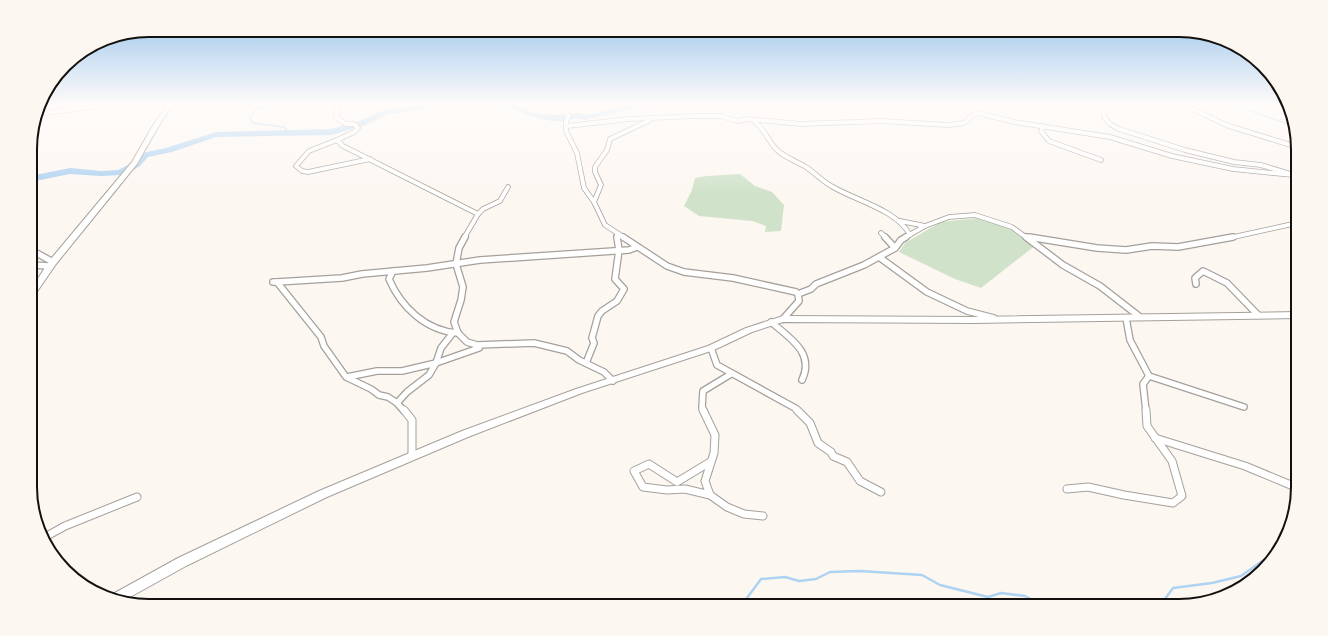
<svg xmlns="http://www.w3.org/2000/svg" width="1328" height="636" font-family="'Work Sans',sans-serif">
	<style>
		.green { fill: #d0e3ca }
		.lines { fill: none; stroke-linecap: round; stroke-linejoin: round }
		.stream-far1 { stroke: #aed2f1; stroke-width: 1.5 }
		.stream { stroke: #aed2f1; stroke-width: 2.5 }
		.river { fill: #aed2f1; fill-rule: evenodd }
		.street-far2-casing { stroke: #a5a09b; stroke-width: 5.5 }
		.street-far1-casing { stroke: #a5a09b; stroke-width: 8 }
		.street-casing { stroke: #a5a09b; stroke-width: 9 }
		.secondary-casing { stroke: #a5a09b; stroke-width: 2 }
		.street-far2 { stroke: #fff; stroke-width: 4 }
		.street-far1 { stroke: #fff; stroke-width: 5.5 }
		.street { stroke: #fff; stroke-width: 7 }
		.secondary { fill: #fff; fill-rule: evenodd }
		.rim { fill: none; stroke: #13110f; stroke-width: 2 }
	</style>
	<rect width="100%" height="100%" fill="#fdf7f2"/>
	<g class="green">
		<polygon points="740,174 755,186 772,192 784,205 781,231 765,232 766,226 752,221 699,216 684,206 692,190 695,178 707,176"/>
		<polygon points="978,218 1009,227 1036,245 981,288 955,279 899,252 905,243 941,222"/>
	</g>
	<g class="lines">
		<g class="stream-far1">
			<polyline points="272,104 256,109 250,118 253,123 284,127 287,131 284,134"/>
			<polyline points="1230,104 1294,126"/>
		</g>
		<g class="stream">
			<polyline points="741,606 761,579 785,577 799,581 816,579 830,572 860,571 922,575 940,585 988,597 1001,593 1025,596 1044,606"/>
			<polyline points="1151,606 1162,603 1173,588 1212,583 1241,576 1268,557 1273,557"/>
		</g>
		<g class="river">
			<polygon points="423,104 438,104 418,110 389,114 365,125 331,135 216,137 172,152 148,157 140,166 132,171 120,175 101,176 70,174 30,182 30,176 70,168 101,171 118,170 134,162 142,153 166,148 216,132 331,129 359,121 384,110"/>
			<polygon points="493,104 515,105 535,113 552,115 565,115 577,113 584,114 593,114 632,104 660,104 656,106 635,108 593,118 584,120 577,118 565,121 552,121 533,117 513,109"/>
		</g>
		<defs>
			<g id="street-far2">
				<polyline points="338,104 336,117 346,124 354,124 358,128 354,132 337,140 343,146 478,214"/>
				<polyline points="541,104 557,106 569,116 566,121 566,131 577,153 584,188 594,202"/>
				<polyline points="1104,104 1104,117 1110,124 1119,129 1185,150 1234,162 1261,165 1297,176"/>
				<polyline points="1183,104 1226,125 1297,147"/>
				<polyline points="168,109 175,104"/>
				<polyline points="38,114 111,104"/>
				<path d="M 754,121 C 764,128 768,141 777,150 C 784,157 796,161 806,167 C 815,173 823,182 833,187 C 857,201 897,210 910,235"/>
				<polyline points="567,126 629,119 694,116 721,116 737,121 749,119 801,124 881,121 948,125 964,123 973,115 979,113 1014,122 1110,137 1172,156 1233,169 1293,175"/>
				<polyline points="1043,126 1041,131 1049,141 1101,160"/>
				<polyline points="337,140 309,151 296,166 302,171 308,172 370,159"/>
				<polyline points="900,221 925,226"/>
				<polyline points="881,233 886,238"/>
				<polyline points="617,234 618,238"/>
				<polyline points="1028,237 1036,238"/>
				<polyline points="464,238 478,214 483,209 500,201 508,187"/>
				<polyline points="625,238 605,225 594,202 601,185 595,172 595,167 607,150 610,139 650,120"/>
				<polyline points="904,238 925,226 949,217 975,215 1012,227 1027,238"/>
				<polyline points="1229,238 1297,223"/>
			</g>
			<g id="street-far1">
				<polyline points="465,237 459,248 456,264 463,287 461,300 454,322 458,333 467,342 477,345 534,343 567,351 579,360 604,372 613,381"/>
				<polyline points="623,237 667,266 684,272 733,278 796,292 798,294 799,301 783,319"/>
				<polyline points="885,237 895,248"/>
				<polyline points="1026,237 1063,265 1100,286 1140,317"/>
				<polyline points="1029,237 1097,248 1126,250 1152,246 1178,247 1233,237"/>
				<polyline points="31,250 53,262"/>
				<polyline points="879,257 927,292 967,311 994,318"/>
				<polyline points="31,265 50,266"/>
				<path d="M 393,271 L 389,279 C 401,307 426,331 458,333"/>
				<polyline points="273,282 277,282 321,337 324,346 346,377 371,389 379,395 388,397 397,403 404,411"/>
				<polyline points="277,282 342,278 362,274 427,268 480,260 629,250 637,247"/>
				<polyline points="1196,284 1195,278 1203,271 1227,283 1258,315"/>
				<polyline points="798,294 811,289 816,284 864,265 895,248 901,240 906,237"/>
				<polyline points="1126,318 1130,340 1149,376 1143,384 1146,411"/>
				<path d="M 771,322 C 790,338 815,353 802,380"/>
				<polyline points="452,334 441,348 436,363 479,348"/>
				<polyline points="711,348 717,365 795,408 798,411"/>
				<polyline points="586,363 594,343 592,338 598,316 602,311 617,301 624,289 615,279 619,250 617,237"/>
				<polyline points="1149,376 1244,407"/>
				<polyline points="347,377 377,371 402,371 436,363 429,375 407,392 397,403"/>
				<polyline points="704,411 702,408 703,391 731,374"/>
			</g>
			<g id="street">
				<polyline points="404,410 412,420 412,456"/>
				<polyline points="703,410 715,435 714,453 705,481 710,495 727,507 744,514 763,516"/>
				<polyline points="797,410 810,423 818,443 831,452 833,456 847,462 860,481 881,492"/>
				<polyline points="1155,438 1245,466 1298,488"/>
				<polyline points="710,462 677,482 649,464 634,471 643,487 667,490 685,489 710,495"/>
				<polyline points="1067,489 1088,487 1124,495 1173,503 1182,496 1172,461 1147,426 1146,410"/>
				<polyline points="45,537 65,526 137,497"/>
			</g>
			<g id="secondary">
				<polygon points="168,104 173,104 158,127 137,164 56,264 34,296 31,296 31,289 50,260 132,162 152,127"/>
				<polygon points="1298,312 1298,318 974,323 783,322 752,332 714,350 582,393 468,437 327,497 186,566 123,601 110,598 111,595 178,558 319,491 462,431 576,389 708,346 746,328 783,316 974,317"/>
			</g>
		</defs>
		<use href="#street-far2" class="street-far2-casing"/>
		<use href="#street-far1" class="street-far1-casing"/>
		<use href="#street" class="street-casing"/>
		<use href="#secondary" class="secondary-casing"/>
		<use href="#street-far2" class="street-far2"/>
		<use href="#street-far1" class="street-far1"/>
		<use href="#street" class="street"/>
		<use href="#secondary" class="secondary"/>
	</g>
	<linearGradient id="sky" x2="0" y2="1"><stop stop-color="#91c0ec"/><stop offset="0.54" stop-color="#fefbf9"/><stop offset="1" stop-color="#fefbf9" stop-opacity="0"/></linearGradient>
	<rect width="1328" height="193" fill="url(#sky)"/>
	<path d="M0 0H1328V636H0ZM149 37H1179A112 112 0 0 1 1291 149V487A112 112 0 0 1 1179 599H149A112 112 0 0 1 37 487V149A112 112 0 0 1 149 37Z" fill="#fdf7f2" fill-rule="evenodd"/>
	<path class="rim" d="M149 37H1179A112 112 0 0 1 1291 149V487A112 112 0 0 1 1179 599H149A112 112 0 0 1 37 487V149A112 112 0 0 1 149 37Z"/>
</svg>
